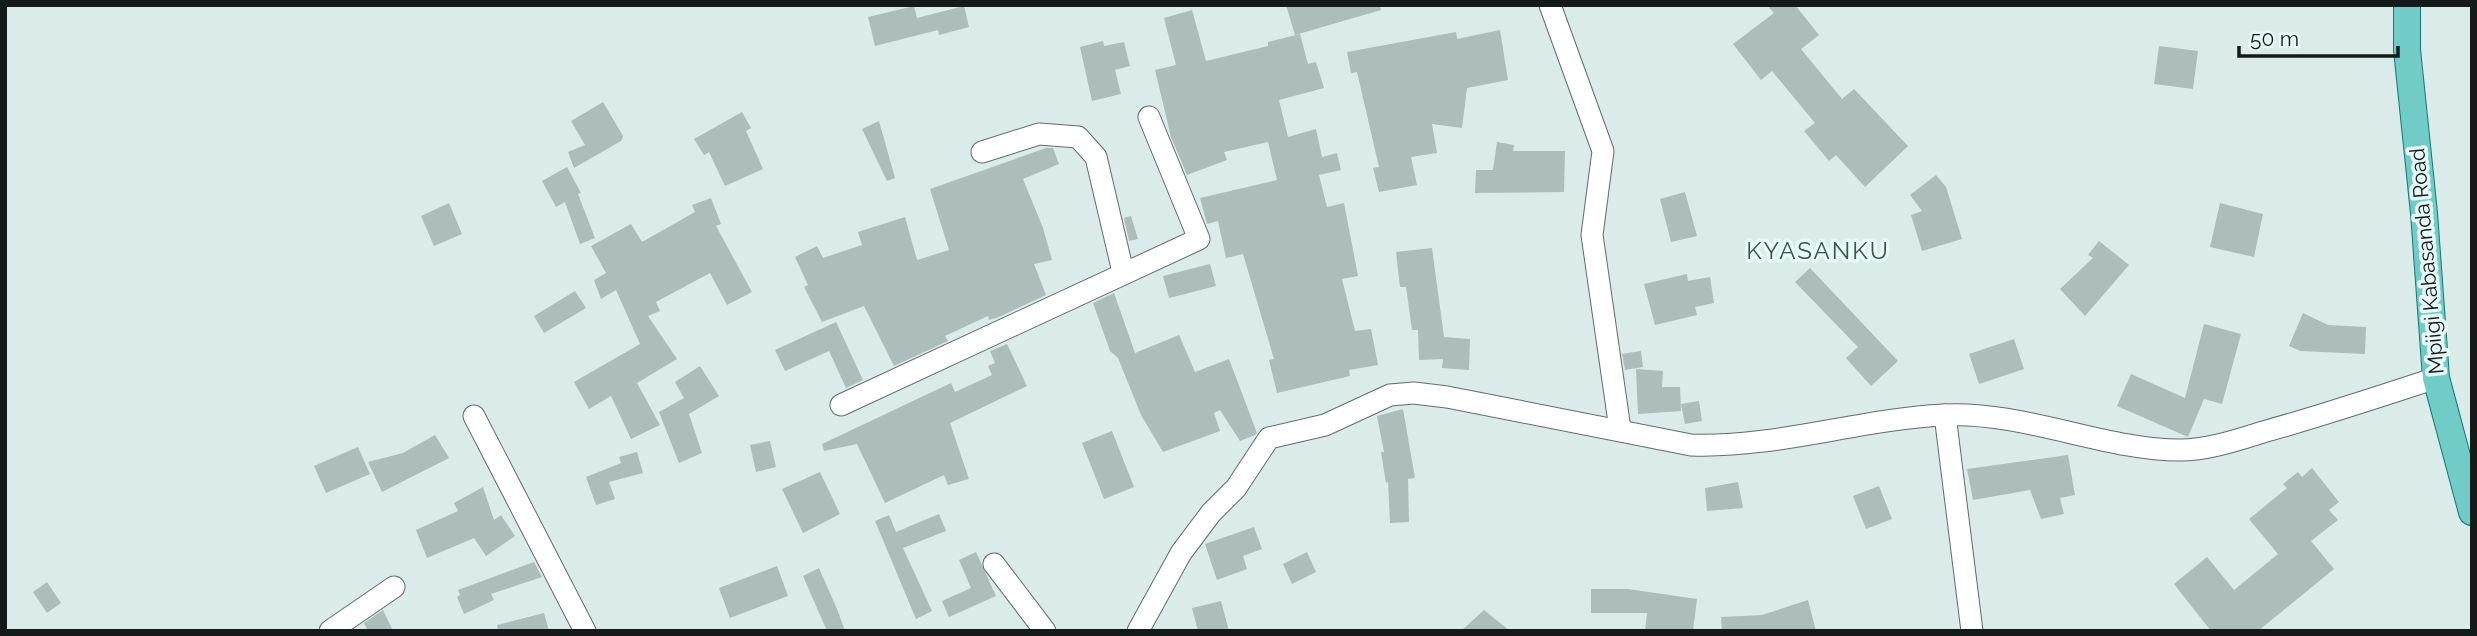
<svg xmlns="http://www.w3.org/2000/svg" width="2477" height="636" font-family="Raleway,sans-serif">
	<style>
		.building { fill: #acbdbc }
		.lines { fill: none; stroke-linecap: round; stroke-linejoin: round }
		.minor-casing { stroke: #5f6e6d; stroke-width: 23 }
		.major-casing { stroke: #137874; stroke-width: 28 }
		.minor { stroke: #fff; stroke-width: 21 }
		.major { stroke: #71ccc8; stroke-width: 26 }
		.labels { text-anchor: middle; stroke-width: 7; stroke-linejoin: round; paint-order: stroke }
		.street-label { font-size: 21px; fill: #141a1a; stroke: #e7f9f7 }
		.quarter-label { font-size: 24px; letter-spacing: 2px; fill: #414f4e; stroke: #e7f9f7 }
	</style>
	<rect width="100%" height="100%" fill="#daebea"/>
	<g class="building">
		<polygon points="1286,5 1380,5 1381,10 1295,35"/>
		<polygon points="1767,5 1795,5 1819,35 1801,49 1842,99 1854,89 1908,146 1865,187 1836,155 1829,161 1804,131 1815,123 1772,71 1761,80 1733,44 1774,13"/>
		<polygon points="914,6 917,18 964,6 969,27 939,35 938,30 875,46 868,17"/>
		<polygon points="1192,10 1206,61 1268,46 1268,42 1300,34 1308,64 1316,62 1324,88 1279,100 1288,137 1316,129 1322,157 1337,153 1341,170 1319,175 1327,207 1344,203 1358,276 1342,279 1355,331 1371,329 1378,365 1349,370 1350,376 1277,393 1269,360 1274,359 1243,254 1226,258 1218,221 1207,224 1200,198 1277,180 1268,142 1224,152 1227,160 1187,175 1171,137 1155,70 1176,65 1164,18"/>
		<polygon points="1500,30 1508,80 1467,88 1462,128 1432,124 1437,153 1411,157 1417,185 1379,192 1373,168 1379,167 1357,72 1351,73 1347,52 1456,32 1457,39"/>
		<polygon points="1103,41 1104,46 1124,42 1130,66 1115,70 1121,94 1092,101 1080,47"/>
		<polygon points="2159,46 2198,51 2193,89 2154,84"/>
		<polygon points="603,102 623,136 621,141 574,168 568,152 585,145 571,121"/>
		<polygon points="742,112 751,128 746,131 763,169 725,186 709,152 704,155 694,139"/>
		<polygon points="879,121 895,178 887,181 862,129"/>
		<polygon points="1497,142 1514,145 1513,151 1565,151 1564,192 1475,193 1476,170 1493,170"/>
		<polygon points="1046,148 1053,148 1059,164 1023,179 1043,228 1052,260 1034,264 1046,295 999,317 989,320 988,316 945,336 948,341 894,366 864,306 822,322 804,287 808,285 795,257 817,246 823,258 862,245 858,232 905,217 917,260 949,250 930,189"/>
		<polygon points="567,167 581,193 578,194 595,238 580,244 565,202 556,207 542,181"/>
		<polygon points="1936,175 1946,187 1962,239 1922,251 1911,215 1922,211 1910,195"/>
		<polygon points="1685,192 1697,236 1671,242 1660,199"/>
		<polygon points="711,198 721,224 716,226 752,292 727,305 710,273 656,302 660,311 648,316 677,359 637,383 660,425 631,439 611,396 589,409 574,382 640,344 616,290 601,299 594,280 606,273 591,246 631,224 642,242 695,212 692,205"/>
		<polygon points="449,203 462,234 434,246 421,216"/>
		<polygon points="2220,203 2263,214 2254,257 2210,247"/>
		<polygon points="1131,216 1138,239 1129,241 1124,218"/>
		<polygon points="2099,241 2129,265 2085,316 2060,289 2093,258 2088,255"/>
		<polygon points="1432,248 1444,337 1470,339 1469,370 1442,368 1443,359 1419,360 1418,330 1412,330 1406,287 1400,287 1396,252"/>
		<polygon points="1210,264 1216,286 1169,298 1163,276"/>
		<polygon points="1810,268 1898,361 1871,386 1846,358 1858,347 1795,282"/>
		<polygon points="1687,274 1688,281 1710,277 1714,303 1695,307 1697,315 1655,325 1644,284"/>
		<polygon points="575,291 586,308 544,333 534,316"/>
		<polygon points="1114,293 1135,353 1179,335 1195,372 1229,359 1257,433 1255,435 1240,441 1220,410 1214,413 1220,431 1163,452 1141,415 1118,358 1110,351 1093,303"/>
		<polygon points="2303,313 2328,325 2366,327 2365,354 2300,351 2289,346"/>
		<polygon points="836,322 863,380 846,388 829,351 785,371 775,350"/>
		<polygon points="2204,324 2241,334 2222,404 2204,399 2188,437 2117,406 2131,374 2185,398"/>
		<polygon points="2014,339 2024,369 1979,384 1969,354"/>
		<polygon points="1007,344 1027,386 950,423 969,479 948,485 944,475 885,503 857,444 824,451 822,444 951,383 955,392 992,375 988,366 995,363 990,351"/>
		<polygon points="1641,351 1643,367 1625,370 1622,354"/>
		<polygon points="700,366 719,396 689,414 702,453 679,463 659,412 684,398 675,382"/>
		<polygon points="1636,369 1663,371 1662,387 1680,387 1681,411 1638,414"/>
		<polygon points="1699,401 1702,421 1685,424 1681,404"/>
		<polygon points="1403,409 1415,478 1408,479 1409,522 1390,523 1388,482 1386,483 1381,452 1384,452 1377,416"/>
		<polygon points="1112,431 1134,487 1104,499 1082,443"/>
		<polygon points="435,435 449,458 382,492 368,462 403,453"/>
		<polygon points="770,441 776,467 756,472 750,445"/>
		<polygon points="358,447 370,474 326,493 314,466"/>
		<polygon points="637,452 643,473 609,482 615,499 596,505 586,477 621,463 619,457"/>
		<polygon points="2068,455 2075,495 2060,498 2064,514 2041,519 2030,490 1973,500 1967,469"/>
		<polygon points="2312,468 2339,502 2329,510 2338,520 2311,541 2334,569 2258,631 2211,631 2174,584 2207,557 2234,590 2278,554 2249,519 2287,488 2283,484 2298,472 2302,477"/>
		<polygon points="820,472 840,514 803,533 782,489"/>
		<polygon points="1738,482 1743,508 1707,511 1705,488"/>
		<polygon points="1879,486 1892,519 1866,529 1853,496"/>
		<polygon points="483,487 494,520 501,515 515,536 486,556 474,538 427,558 416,530 458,511 454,503"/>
		<polygon points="939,514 946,531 903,548 932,611 916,619 875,521 889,515 896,532"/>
		<polygon points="1254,527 1262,549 1243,556 1247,569 1217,580 1205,544"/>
		<polygon points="976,552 996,596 949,617 942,601 971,588 959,560"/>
		<polygon points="1307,552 1316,572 1292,584 1283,564"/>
		<polygon points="534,562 542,577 491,594 494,600 464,614 457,597 460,595 458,590"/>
		<polygon points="777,566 788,596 730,618 719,588"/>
		<polygon points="819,568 837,609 845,631 827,631 803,576"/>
		<polygon points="47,582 61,603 47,613 33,592"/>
		<polygon points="1591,589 1628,589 1697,599 1693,631 1645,631 1647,613 1591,613"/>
		<polygon points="1808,600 1816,631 1722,631 1721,617 1762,615"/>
		<polygon points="1221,601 1229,631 1198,631 1192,608"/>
		<polygon points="383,610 393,631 368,631 364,623"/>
		<polygon points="1484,610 1510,631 1461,631"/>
		<polygon points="544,613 549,631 498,631 497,625"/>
	</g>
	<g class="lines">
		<defs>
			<g id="minor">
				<polyline points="1550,5 1603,151 1592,235 1620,429"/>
				<polyline points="982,152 1039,134 1078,137 1096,157 1123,272"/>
				<polyline points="841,405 1199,239 1149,117"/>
				<polyline points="1945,415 1972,631"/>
				<polyline points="474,416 585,631"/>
				<polyline points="994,564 1045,631"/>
				<polyline points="330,631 394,587"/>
				<path d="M 1138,631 L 1181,553 L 1211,513 L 1236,488 L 1269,438 L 1325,425 L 1390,395 L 1414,393 L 1447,397 L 1691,445 C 1776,448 1860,419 1944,415 C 2024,411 2104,450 2180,450 C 2208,450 2237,440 2263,432 C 2321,416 2378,397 2436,378"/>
			</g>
			<polyline id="major" points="2407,5 2407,50 2424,213 2436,378 2472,512"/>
		</defs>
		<use href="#minor" class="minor-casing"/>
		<use href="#major" class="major-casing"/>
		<use href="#minor" class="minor"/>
		<use href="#major" class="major"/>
	</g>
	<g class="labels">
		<g class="street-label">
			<text transform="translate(2427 261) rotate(-95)" y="7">Mpiigi Kabasanda Road</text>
		</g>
		<g class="quarter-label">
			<text x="1818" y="259">KYASANKU</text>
		</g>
	</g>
	<rect width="2477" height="636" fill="none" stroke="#141a1a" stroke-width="14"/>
	<path d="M2239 46v10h159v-10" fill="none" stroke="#141a1a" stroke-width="3.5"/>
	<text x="2250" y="46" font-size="21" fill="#141a1a" stroke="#e7f9f7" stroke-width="5" paint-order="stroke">50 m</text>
</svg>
